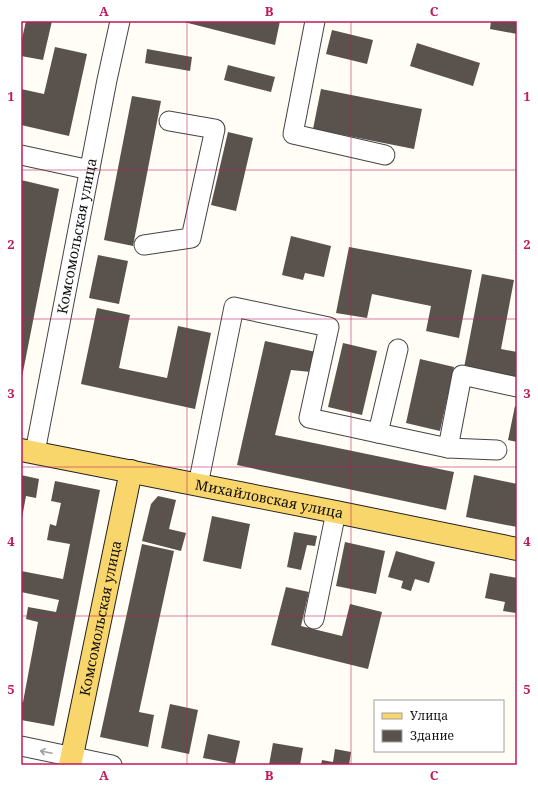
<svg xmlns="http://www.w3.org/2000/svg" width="538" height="786" font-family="'Noto Serif',serif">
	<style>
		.building { fill: #5a524d }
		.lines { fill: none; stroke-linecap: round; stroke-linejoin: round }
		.minor-casing { stroke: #444; stroke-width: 21 }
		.major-casing { stroke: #222; stroke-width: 24 }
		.minor { stroke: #fff; stroke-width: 19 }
		.major { stroke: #f9d66b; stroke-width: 22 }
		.oneway { stroke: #a0a0a0 }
		.grid { fill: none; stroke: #c2185b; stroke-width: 1; stroke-opacity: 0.55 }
		.labels { text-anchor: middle; stroke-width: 4; stroke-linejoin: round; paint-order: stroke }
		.street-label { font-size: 14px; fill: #111; stroke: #fff }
		.neatline { fill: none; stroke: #c2185b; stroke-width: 1.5 }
		.grid-label { font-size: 13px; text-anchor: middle; font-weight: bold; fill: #c2185b }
	</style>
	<rect width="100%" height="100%" fill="#fffdf5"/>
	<g class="building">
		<polygon points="26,21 52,21 43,60 21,56 21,43"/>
		<polygon points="180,21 280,21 275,45"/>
		<polygon points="491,21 517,21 517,34 490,29"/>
		<polygon points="332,30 373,40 367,64 326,54"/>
		<polygon points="417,43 480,63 473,86 410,66"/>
		<polygon points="55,47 87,54 69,136 21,125 21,89 44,94"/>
		<polygon points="147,49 192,57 190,71 145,63"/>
		<polygon points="228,65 275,77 271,92 224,80"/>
		<polygon points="321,89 422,109 414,149 313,129"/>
		<polygon points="132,96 161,101 133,246 104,240"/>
		<polygon points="228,132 253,138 236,211 211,205"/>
		<polygon points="21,180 59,189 22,377 21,377"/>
		<polygon points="291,236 331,246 324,277 305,273 303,280 282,275"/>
		<polygon points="349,247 472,270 459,338 426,331 431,306 372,294 367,318 336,313"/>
		<polygon points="98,255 128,261 119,304 89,298"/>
		<polygon points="482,274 514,280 501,349 517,352 517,383 463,373"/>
		<polygon points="97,308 130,315 119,368 167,378 178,326 211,333 195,409 81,384"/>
		<polygon points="265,341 316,352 311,372 291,370 275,435 454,472 446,510 237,465"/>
		<polygon points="343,343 377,351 362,415 328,407"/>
		<polygon points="420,359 454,367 440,431 406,423"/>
		<polygon points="515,406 517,406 517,442 508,440"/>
		<polygon points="21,475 39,479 36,498 26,496 22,518 21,518"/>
		<polygon points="474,475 517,484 517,527 466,517"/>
		<polygon points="55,481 100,490 54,726 21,720 21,702 23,702 38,622 26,619 28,607 56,612 59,600 21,592 21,571 63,579 70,544 47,540 50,524 56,526 61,503 51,501"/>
		<polygon points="158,496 176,500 169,529 186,533 181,551 142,541 151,504"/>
		<polygon points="212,516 250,524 241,569 203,561"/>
		<polygon points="294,532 317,536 315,546 307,545 301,570 287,567"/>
		<polygon points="345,542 385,551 376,594 336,586"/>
		<polygon points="142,544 174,551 139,712 154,715 148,747 100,737"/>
		<polygon points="396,551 435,562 429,583 415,579 411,591 401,588 403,581 388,577"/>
		<polygon points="490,573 517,578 517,606 516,613 503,611 505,602 485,598"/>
		<polygon points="286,587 309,592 301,626 342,636 350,604 382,612 368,669 271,645"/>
		<polygon points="170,704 198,710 189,754 161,748"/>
		<polygon points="208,734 240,741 235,764 203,758"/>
		<polygon points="273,743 303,748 300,765 269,765"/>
		<polygon points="335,749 351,752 349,765 321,765 322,760 333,762"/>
	</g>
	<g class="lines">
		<defs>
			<g id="minor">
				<polyline points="315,21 293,134 385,155"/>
				<polyline points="21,155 90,170"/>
				<polyline points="144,245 191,238 215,129 169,121"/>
				<polyline points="378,433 448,448 497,450"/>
				<polyline points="448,448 462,375 517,387"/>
				<path id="s1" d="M 35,452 L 107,80 L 120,21"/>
				<polyline points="198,485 234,307 329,327 309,418 378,433 398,349"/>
				<polyline points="314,619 336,512"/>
				<polyline points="21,746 112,765"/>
			</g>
			<g id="major">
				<path id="s2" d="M 21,450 L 336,512 L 517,549"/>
				<path id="s3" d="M 70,765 L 131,471"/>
			</g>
		</defs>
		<use href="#minor" class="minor-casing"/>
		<use href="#major" class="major-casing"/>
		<use href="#minor" class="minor"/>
		<use href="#major" class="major"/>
	</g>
	<defs><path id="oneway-shaft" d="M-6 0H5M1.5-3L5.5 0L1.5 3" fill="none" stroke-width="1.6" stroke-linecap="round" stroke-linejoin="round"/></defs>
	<use class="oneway" href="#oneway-shaft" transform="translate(46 752) rotate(-168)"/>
	<path class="grid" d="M 187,21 L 187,765M 351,21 L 351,765M 21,170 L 517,170M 21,319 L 517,319M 21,467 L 517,467M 21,616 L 517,616"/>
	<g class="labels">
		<g class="street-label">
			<text dy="5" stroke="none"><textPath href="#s1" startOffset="220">Комсомольская улица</textPath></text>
			<text dy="5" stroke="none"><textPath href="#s2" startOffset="253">Михайловская улица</textPath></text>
			<text dy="5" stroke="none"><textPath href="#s3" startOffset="150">Комсомольская улица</textPath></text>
		</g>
	</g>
	<rect width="538" height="786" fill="none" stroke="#ffffff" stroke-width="44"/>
	<rect x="374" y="700" width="130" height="52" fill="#ffffff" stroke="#a0a0a0"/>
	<rect x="382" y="713" width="20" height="6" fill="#f9d66b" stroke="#a0a0a0"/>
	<text x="410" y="720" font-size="12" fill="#111111">Улица</text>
	<rect x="382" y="730" width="20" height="12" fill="#5a524d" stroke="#a0a0a0"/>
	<text x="410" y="740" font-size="12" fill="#111111">Здание</text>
	<rect x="22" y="22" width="494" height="742" class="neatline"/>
	<g class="grid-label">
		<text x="104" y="16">A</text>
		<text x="269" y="16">B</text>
		<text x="434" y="16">C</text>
		<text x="11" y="101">1</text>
		<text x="527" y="101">1</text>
		<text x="11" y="249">2</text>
		<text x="527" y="249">2</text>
		<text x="11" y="398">3</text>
		<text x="527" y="398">3</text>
		<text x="11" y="546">4</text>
		<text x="527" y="546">4</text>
		<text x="11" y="694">5</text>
		<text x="527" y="694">5</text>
		<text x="104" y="780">A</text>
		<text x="269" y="780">B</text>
		<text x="434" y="780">C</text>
	</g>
</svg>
